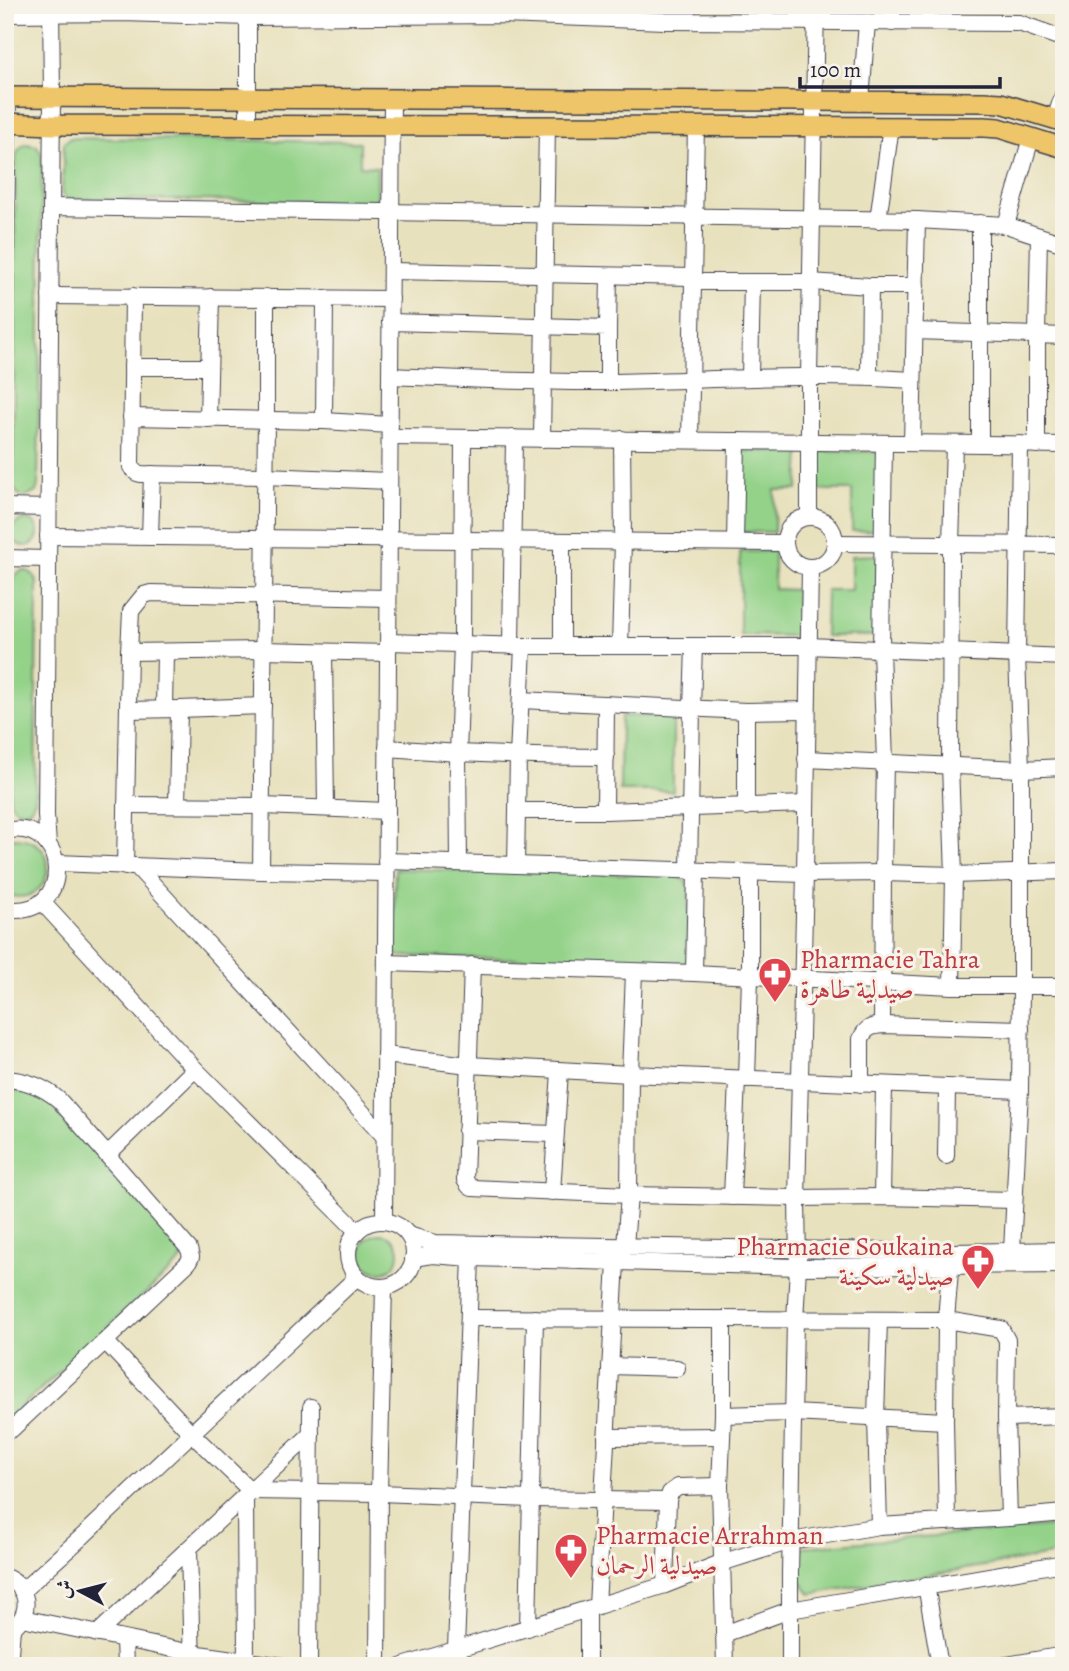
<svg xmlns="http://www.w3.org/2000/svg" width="1069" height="1671" font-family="Alegreya,Amiri,serif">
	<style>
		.green { fill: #93d288; stroke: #5a7a62; stroke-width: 2 }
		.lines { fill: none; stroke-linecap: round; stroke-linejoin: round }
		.minor-casing { stroke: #403f4e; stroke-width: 18 }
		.major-casing { stroke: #403f4e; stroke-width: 22 }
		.minor { stroke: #fff; stroke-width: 16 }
		.major { stroke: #eec569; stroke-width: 19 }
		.labels { text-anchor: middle; stroke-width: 6; stroke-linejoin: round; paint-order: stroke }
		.health-label { font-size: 26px; fill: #be3a42; stroke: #f7f3e8; text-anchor: start }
	</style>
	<rect width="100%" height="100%" fill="#f7f3e8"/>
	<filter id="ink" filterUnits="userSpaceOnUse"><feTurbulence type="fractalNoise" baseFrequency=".0143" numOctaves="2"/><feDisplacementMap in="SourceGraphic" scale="14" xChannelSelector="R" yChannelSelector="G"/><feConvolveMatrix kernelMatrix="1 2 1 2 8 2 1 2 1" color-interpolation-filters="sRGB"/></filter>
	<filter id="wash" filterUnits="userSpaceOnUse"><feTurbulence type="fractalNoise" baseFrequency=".00686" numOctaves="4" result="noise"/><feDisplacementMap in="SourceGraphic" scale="28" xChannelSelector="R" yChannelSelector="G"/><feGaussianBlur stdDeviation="1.57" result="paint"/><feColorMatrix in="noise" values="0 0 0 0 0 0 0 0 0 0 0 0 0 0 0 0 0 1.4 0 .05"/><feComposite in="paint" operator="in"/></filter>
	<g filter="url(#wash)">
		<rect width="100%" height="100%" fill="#e8e1bd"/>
		<g class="green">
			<polygon points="70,138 360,142 360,166 377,167 377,199 372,202 68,199 62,195 64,143"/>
			<path d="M 25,144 L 37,146 L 41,153 L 42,157 L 38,485 L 36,492 L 26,497 C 18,496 14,492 13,484 L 16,156 L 19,149 Z"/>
			<polygon points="741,451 800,451 798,490 775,490 774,532 740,532"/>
			<polygon points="819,451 879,452 878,530 852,531 852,490 819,490"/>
			<circle cx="25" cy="533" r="13"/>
			<polygon points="774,551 774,589 797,590 797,636 740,635 740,552"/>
			<polygon points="878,555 877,636 825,636 826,590 851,590 851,556"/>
			<path d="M 24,570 C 32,572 37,576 37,584 L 35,800 L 30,809 C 20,814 11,809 10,798 L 12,582 L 17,573 Z"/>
			<polygon points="621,716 673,716 673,791 620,791"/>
			<path d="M 14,838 C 70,839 49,914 5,893 L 5,842 Z"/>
			<polygon points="395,869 675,875 685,880 689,887 688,963 399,956 394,952"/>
			<polygon points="5,1088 31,1093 49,1102 182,1250 181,1261 10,1417 5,1417"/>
			<circle cx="380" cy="1253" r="19"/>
			<polygon points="1064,1525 1064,1553 811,1594 798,1578 798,1566 803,1547"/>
		</g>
	</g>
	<g filter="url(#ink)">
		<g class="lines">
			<defs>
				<g id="minor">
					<polyline points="248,5 248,125"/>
					<polyline points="5,14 123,13 248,17 502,15 665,21 1019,23 1064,39"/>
					<polyline points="892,23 892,5"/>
					<polyline points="861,101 867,22"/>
					<polyline points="1055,119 1064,92"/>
					<polyline points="51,207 917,220 1006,225 1064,244"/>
					<polyline points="878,220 891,126"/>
					<polyline points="980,223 980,444"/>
					<polyline points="1006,225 1031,138"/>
					<polyline points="391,271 692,277"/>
					<polyline points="692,282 811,282 870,286 916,286"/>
					<polyline points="50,296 391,299"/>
					<polyline points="133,296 131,467 137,473 141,474 265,476 389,481"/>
					<polyline points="5,307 8,97"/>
					<polyline points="390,322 608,328 608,382"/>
					<polyline points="608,328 609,276"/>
					<polyline points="915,331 1064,336"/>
					<polyline points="132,367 209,367"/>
					<path d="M 390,376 C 463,379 536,383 609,382 C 711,380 811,373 913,380"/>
					<polyline points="750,377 752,282"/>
					<polyline points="869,377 870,286"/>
					<polyline points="131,417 324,421 390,425"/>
					<polyline points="208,419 211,297"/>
					<polyline points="324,421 325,298"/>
					<polyline points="390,437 1064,445"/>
					<polyline points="542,439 547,125"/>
					<polyline points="690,440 696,125"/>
					<polyline points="912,443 917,220"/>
					<polyline points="1037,445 1037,335 1039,236"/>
					<polyline points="5,507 48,508"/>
					<polyline points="809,517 809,376 816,5"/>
					<circle cx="810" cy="542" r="25"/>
					<polyline points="48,536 785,543"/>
					<polyline points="150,537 152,474"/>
					<polyline points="735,542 737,441"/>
					<polyline points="835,543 1064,545"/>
					<polyline points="5,558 48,559"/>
					<polyline points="388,642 523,646 808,646 1064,657"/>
					<polyline points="511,646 514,438"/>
					<polyline points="562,646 562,541"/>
					<polyline points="620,646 623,541 622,439"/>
					<polyline points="129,652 263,650 388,653"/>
					<polyline points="324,652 326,808"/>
					<polyline points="521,700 746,711 807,710"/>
					<polyline points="164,709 165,652"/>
					<polyline points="128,710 179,709 263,706"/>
					<polyline points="746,711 746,807"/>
					<path d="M 387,748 C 460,754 532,757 606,757"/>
					<polyline points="806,759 1021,769 1064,767"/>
					<polyline points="126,805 263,806 387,811"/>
					<polyline points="177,805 179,709"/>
					<polyline points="517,811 605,811 805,804"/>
					<polyline points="605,811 606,704"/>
					<path d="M 5,831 C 70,816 76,921 5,909"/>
					<polyline points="48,845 46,815 52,97 51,5"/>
					<polyline points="386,861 805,874 883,873 954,875 1064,871"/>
					<polyline points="57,863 261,871 386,873"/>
					<polyline points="459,863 458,754 462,644 463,438"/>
					<polyline points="516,865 518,757 523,646"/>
					<polyline points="125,867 129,652 131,611 144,595 151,593 388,598"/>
					<polyline points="138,868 384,1136"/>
					<polyline points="261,871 266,420 266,297"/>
					<polyline points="689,871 692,708 694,646"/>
					<polyline points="42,902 195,1069 357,1231"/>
					<polyline points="386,963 694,973 952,986 1064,986"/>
					<polyline points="472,965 465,1180 469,1186 472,1188 629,1195 797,1198 882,1197 1014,1200"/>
					<polyline points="694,973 696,871"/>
					<polyline points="952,986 954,875 950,765 951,544 954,444"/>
					<polyline points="882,1025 883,873 885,762 881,650 884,443"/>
					<polyline points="385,1055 469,1065 630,1074 1020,1090"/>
					<path d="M 5,1079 C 26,1080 44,1087 59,1100 L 189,1249 L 191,1257 L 188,1263 L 12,1429 L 5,1431"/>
					<polyline points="747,1079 750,976 750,873"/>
					<path d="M 861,1084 L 861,1039 C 865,1028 872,1026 882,1025 L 1021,1029"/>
					<polyline points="466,1131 555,1134"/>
					<polyline points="107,1155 195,1069"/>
					<polyline points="946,1156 947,1088"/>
					<polyline points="552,1192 560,1071"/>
					<polyline points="732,1197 737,1079"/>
					<polyline points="882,1197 884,1086"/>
					<polyline points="384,1221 392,98"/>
					<circle cx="381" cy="1254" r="33"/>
					<polyline points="408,1235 435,1243 952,1252 1064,1250"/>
					<polyline points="1012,1251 1020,1090 1021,986 1021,769 1017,654 1020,444"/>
					<polyline points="413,1258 432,1255 471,1258 798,1267 1064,1265"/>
					<polyline points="469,1318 946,1320 1001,1329 1007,1340 1006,1418 1009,1518"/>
					<polyline points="723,1319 723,1415 720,1486 725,1666"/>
					<polyline points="106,1342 191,1433 251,1491 379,1493 530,1499 668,1501"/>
					<polyline points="610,1366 677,1368"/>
					<polyline points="723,1415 793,1413 945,1421"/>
					<polyline points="1006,1418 1064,1416"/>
					<polyline points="606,1437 722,1436"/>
					<polyline points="245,1496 246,1661"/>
					<polyline points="947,1522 945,1421 946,1320 951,1258"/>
					<polyline points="879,1526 876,1418 879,1320"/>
					<polyline points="189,1549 192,1666"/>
					<path d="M 5,1577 C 33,1588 32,1620 5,1632"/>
					<polyline points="665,1585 668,1501 670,1493 678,1487 720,1486"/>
					<polyline points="926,1585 940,1666"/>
					<polyline points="22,1591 84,1535 357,1277"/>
					<polyline points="597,1606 616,1262 625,1246 629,1195 630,1074 634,972"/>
					<polyline points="588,1609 588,1666"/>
					<polyline points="22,1618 192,1653 283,1666"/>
					<polyline points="528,1628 535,1318"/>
					<polyline points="97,1634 311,1434"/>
					<polyline points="724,1634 790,1610 1064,1563"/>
					<polyline points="124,1640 125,1666"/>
					<polyline points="456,1649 471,1258"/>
					<polyline points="9,1666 12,1628"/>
					<polyline points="309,1666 311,1407"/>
					<polyline points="378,1666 379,1493 384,1287"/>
					<polyline points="403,1666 665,1585 721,1563 791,1541 879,1526 1009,1518 1064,1513"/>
					<polyline points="790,1666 790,1573 795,1320 798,1267 797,1198 805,874 810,568"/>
					<polyline points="1001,1666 1064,1655"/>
				</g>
				<g id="major">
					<polyline points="5,97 984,102 1001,103 1064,122"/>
					<polyline points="5,123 52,125 984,127 999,128 1064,148"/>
				</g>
			</defs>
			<use href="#minor" class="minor-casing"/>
			<use href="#major" class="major-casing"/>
			<use href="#minor" class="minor"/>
			<use href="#major" class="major"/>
		</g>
	</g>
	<defs>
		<symbol id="pharmacy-pin" viewBox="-11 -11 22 30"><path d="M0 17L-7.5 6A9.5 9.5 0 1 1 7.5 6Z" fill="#e0444e" stroke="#f7f3e8"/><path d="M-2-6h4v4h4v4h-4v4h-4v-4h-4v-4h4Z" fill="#fff"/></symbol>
	</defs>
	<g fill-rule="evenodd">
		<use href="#pharmacy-pin" x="756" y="955" width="38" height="52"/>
		<use href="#pharmacy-pin" x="959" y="1242" width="38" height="52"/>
		<use href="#pharmacy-pin" x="552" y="1531" width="38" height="52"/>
	</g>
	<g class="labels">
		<g class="health-label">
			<text x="800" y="968">Pharmacie Tahra<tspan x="800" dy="30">صيدلية طاهرة</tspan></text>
			<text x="954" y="1255" text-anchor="end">Pharmacie Soukaina<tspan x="954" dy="30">صيدلية سكينة</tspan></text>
			<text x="596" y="1544">Pharmacie Arrahman<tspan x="596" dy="30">صيدلية الرحمان</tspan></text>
		</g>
	</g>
	<rect width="1069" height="1671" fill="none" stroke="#f7f3e8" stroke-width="28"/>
	<g transform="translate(80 1591) rotate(277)" stroke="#f7f3e8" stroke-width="5" paint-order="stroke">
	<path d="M0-5L12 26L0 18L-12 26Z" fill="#22223b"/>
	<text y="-10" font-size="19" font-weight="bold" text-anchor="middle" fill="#22223b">ش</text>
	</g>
	<path d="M800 77v10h200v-10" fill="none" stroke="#22223b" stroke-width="3.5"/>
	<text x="810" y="77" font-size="21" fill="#22223b" stroke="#f7f3e8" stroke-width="5" paint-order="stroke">100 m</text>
</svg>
